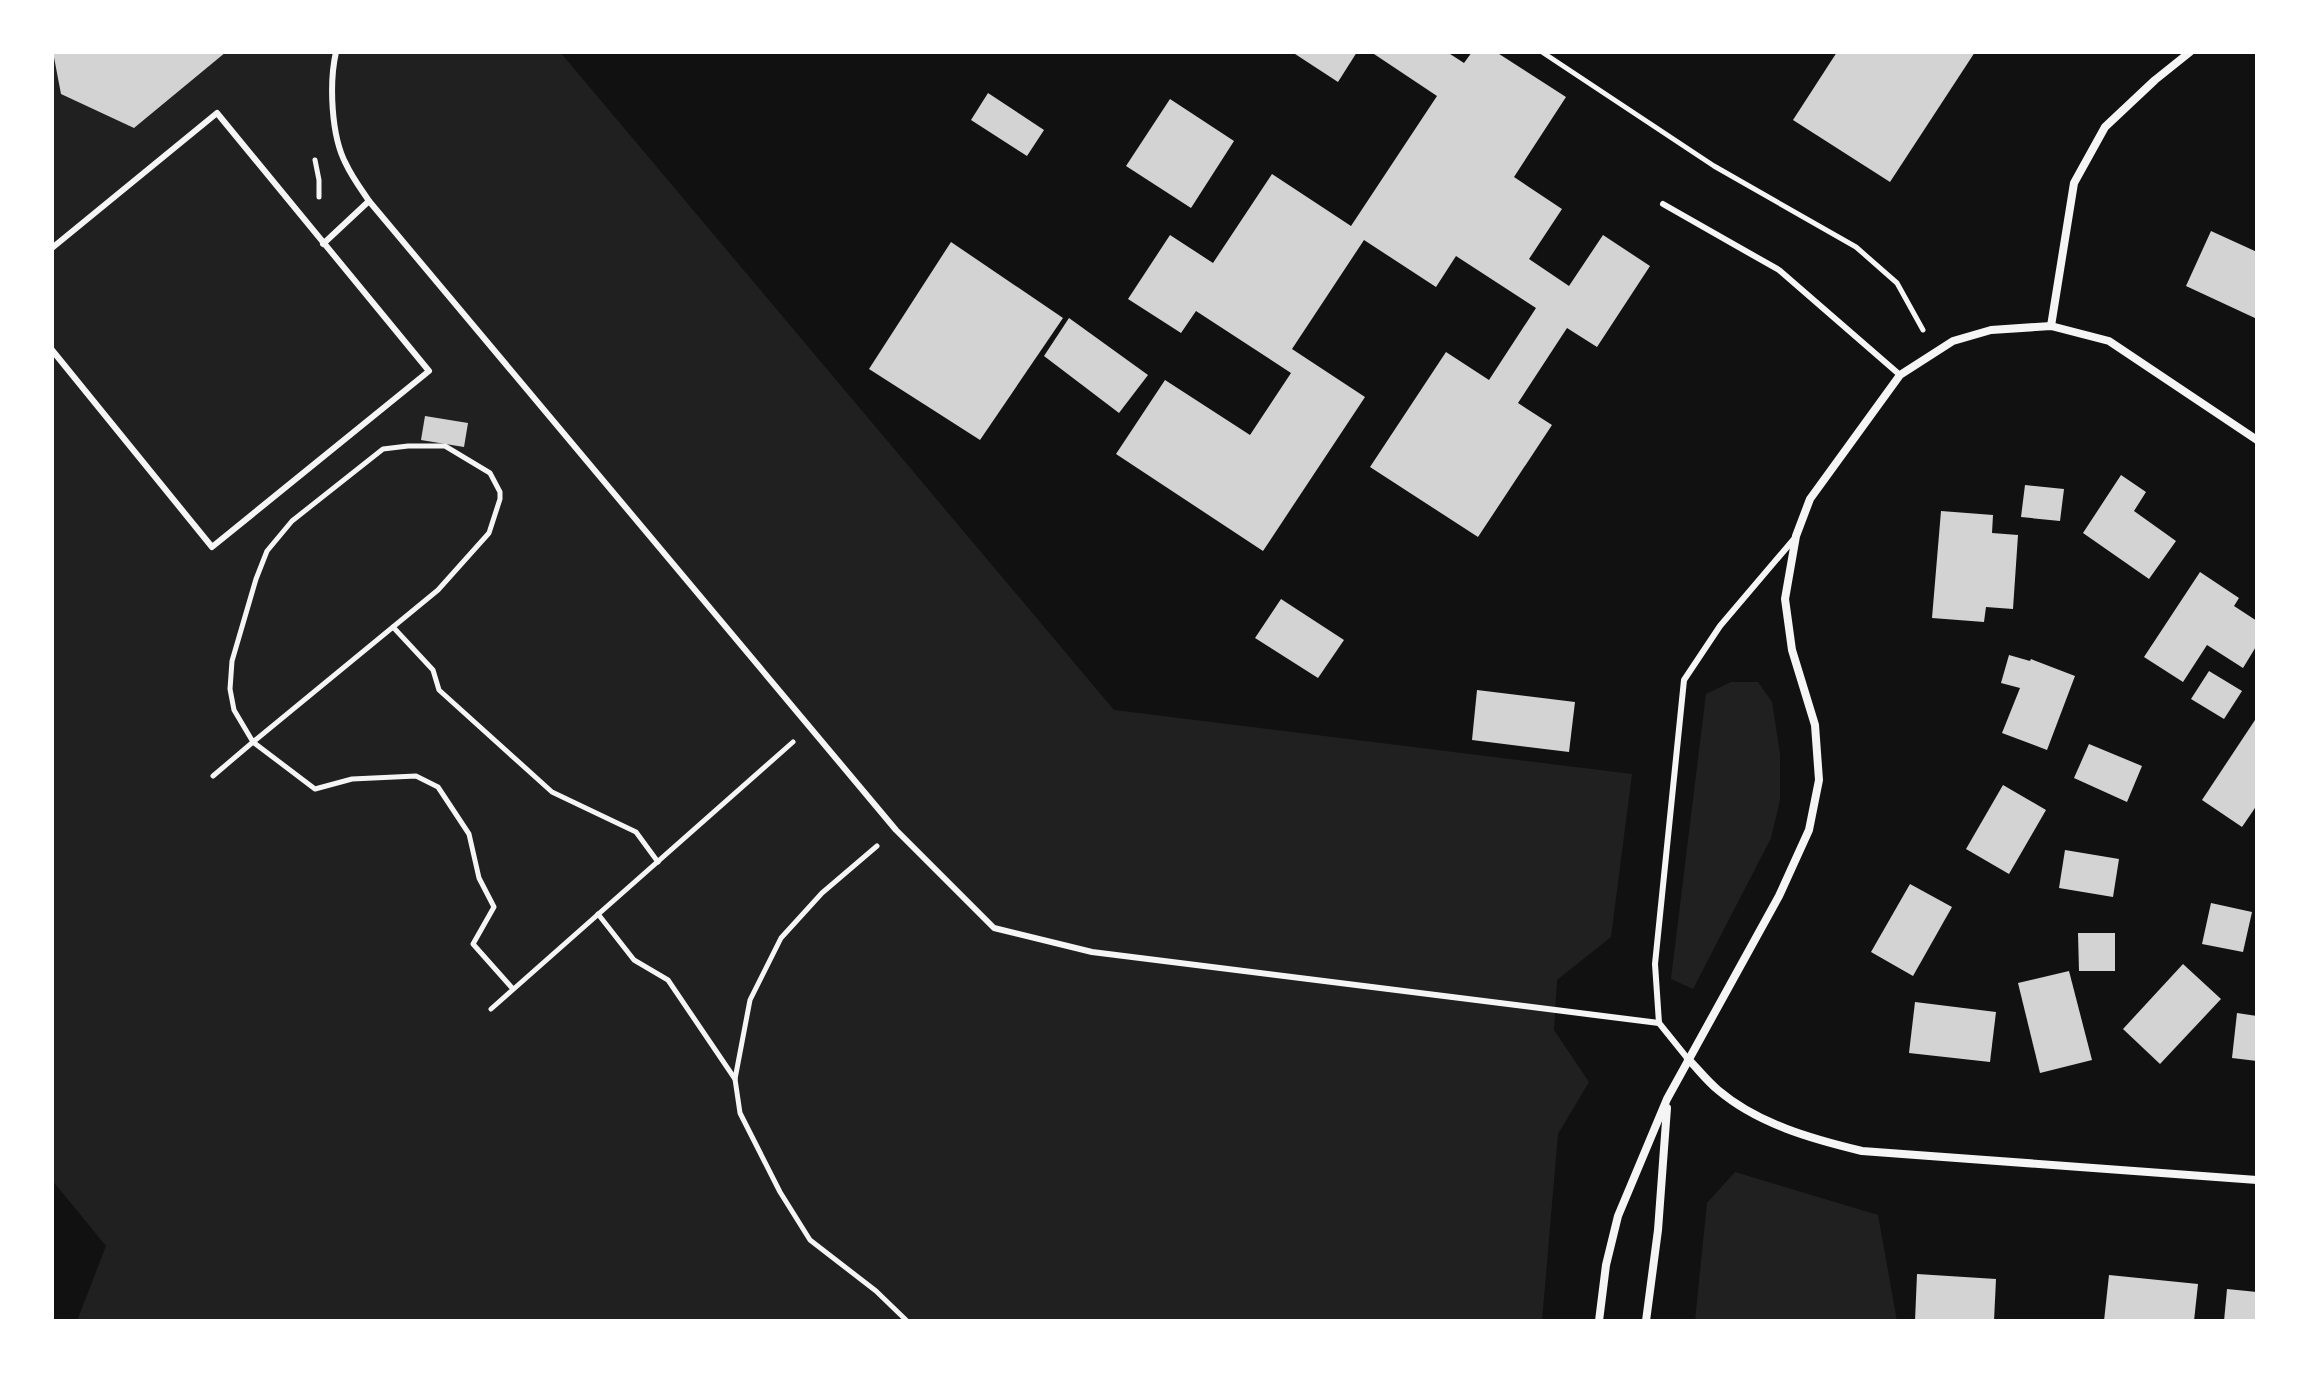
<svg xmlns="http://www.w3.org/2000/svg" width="2309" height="1373" font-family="'PT Sans',sans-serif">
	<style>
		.green { fill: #202020 }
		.building { fill: #d3d3d3 }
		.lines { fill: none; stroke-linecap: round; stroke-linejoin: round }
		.path { stroke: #f5f5f5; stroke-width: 5 }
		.service { stroke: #f5f5f5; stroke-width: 6 }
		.minor { stroke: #f5f5f5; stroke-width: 8 }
	</style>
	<rect width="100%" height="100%" fill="#111"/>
	<g class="green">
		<polygon points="52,52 560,52 1114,710 1632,774 1611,937 1557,980 1554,1030 1589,1082 1558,1134 1542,1321 77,1321 106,1246 52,1180"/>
		<polygon points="1731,682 1758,682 1772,702 1780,754 1780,800 1771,838 1693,989 1671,979 1706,694"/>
		<polygon points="1735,1172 1878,1215 1897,1321 1695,1321 1707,1203"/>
	</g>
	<g class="building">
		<polygon points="53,52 226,52 134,128 61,94"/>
		<polygon points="1292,52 1357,52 1338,82"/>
		<polygon points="1371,52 1447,52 1464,63 1472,52 1496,52 1566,97 1514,177 1562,209 1529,259 1569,286 1603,235 1650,266 1597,347 1567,328 1518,403 1552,425 1478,537 1370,467 1446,352 1489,380 1536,308 1456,256 1436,287 1364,240 1292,349 1365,397 1263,551 1116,454 1165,380 1250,435 1291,373 1196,311 1181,333 1128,299 1170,235 1213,263 1272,174 1351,226 1437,96"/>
		<polygon points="1837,52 1975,52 1890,182 1793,120"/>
		<polygon points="988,93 1044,130 1027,156 971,120"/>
		<polygon points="1170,99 1234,141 1191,208 1126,166"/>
		<polygon points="2211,231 2257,252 2257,319 2186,286"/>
		<polygon points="951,242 1063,318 980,440 869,369"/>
		<polygon points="1069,318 1148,375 1119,413 1044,356"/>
		<polygon points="425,416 468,423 464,447 421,440"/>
		<polygon points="2121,475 2146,492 2134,511 2176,541 2149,579 2083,533"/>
		<polygon points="2025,485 2064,489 2060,521 2021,517"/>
		<polygon points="1941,511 1993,515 1992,533 2018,535 2013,609 1986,607 1984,622 1932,618"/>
		<polygon points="2200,572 2239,598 2234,606 2257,621 2257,645 2243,668 2207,645 2183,682 2144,657"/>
		<polygon points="1281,599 1344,640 1318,678 1255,638"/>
		<polygon points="2009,655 2030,661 2031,659 2075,676 2047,750 2002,733 2020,688 2001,683"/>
		<polygon points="2209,671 2242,691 2224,719 2191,699"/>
		<polygon points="1477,690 1575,702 1569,752 1472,740"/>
		<polygon points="2257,717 2257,805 2242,827 2202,800"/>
		<polygon points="2089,744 2142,766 2127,802 2074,778"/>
		<polygon points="2003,785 2046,810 2009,874 1966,849"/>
		<polygon points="2065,850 2119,859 2113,897 2059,888"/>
		<polygon points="1910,884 1952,907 1913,976 1871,952"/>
		<polygon points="2211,903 2252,912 2243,952 2202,944"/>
		<polygon points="2078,933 2115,933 2115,971 2079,971"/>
		<polygon points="2183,964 2221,999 2160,1064 2123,1029"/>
		<polygon points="2069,971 2092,1060 2040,1073 2018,983"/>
		<polygon points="1915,1002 1996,1012 1990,1062 1909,1053"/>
		<polygon points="2237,1013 2257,1016 2257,1061 2232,1058"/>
		<polygon points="1917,1274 1996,1279 1994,1321 1915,1321"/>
		<polygon points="2109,1275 2198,1284 2194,1321 2104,1321"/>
		<polygon points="2227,1289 2257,1292 2257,1321 2224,1321"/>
	</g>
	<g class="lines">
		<g class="path">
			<polyline points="1542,52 1714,166 1856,247 1897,283 1923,330"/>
			<polyline points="315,160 319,180 319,197"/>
			<polyline points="393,627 433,670 439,690 552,792 636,832 658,862"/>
			<polyline points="213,776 253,742 438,590 489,533 500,499 500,492 490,473 445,446 408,446 383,449 292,521 267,551 256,579 232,661 230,689 234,710 253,742 315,789 352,779 416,776 438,787 469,834 479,878 494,907 473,944 513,989"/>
			<polyline points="877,846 822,893 781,938 750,1000 735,1079 740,1113 780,1192 810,1240 876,1291 907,1321"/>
			<polyline points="598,914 634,960 668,980 735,1079"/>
			<polyline points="491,1009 793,742"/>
		</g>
		<g class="service">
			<path d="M 336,52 C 329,83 331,136 346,164 C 352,177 361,189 369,201 L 896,830 L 994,928 L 1092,952 L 1659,1023"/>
			<polyline points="1663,204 1779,270 1900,375"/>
			<polyline points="323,244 369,201"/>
			<polyline points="52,248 217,113 429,371 212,547 52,350"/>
			<polyline points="1688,1059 1659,1023 1655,964 1684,680 1720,626 1794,539"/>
		</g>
		<g class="minor">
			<polyline points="2051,326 2074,183 2105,127 2155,80 2190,52"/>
			<path d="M 1688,1059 C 1698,1069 1707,1081 1718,1090 C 1758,1124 1812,1139 1862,1151 L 2257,1180"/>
			<polyline points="1599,1321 1606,1265 1618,1216 1667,1099 1779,896 1809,830 1819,780 1815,725 1792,650 1785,599 1796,536 1810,499 1900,375 1953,341 1991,330 2051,326 2109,341 2257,440"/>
			<polyline points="1646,1321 1658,1230 1667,1108"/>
		</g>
	</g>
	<rect width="2309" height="1373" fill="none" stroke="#ffffff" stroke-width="108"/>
</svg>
